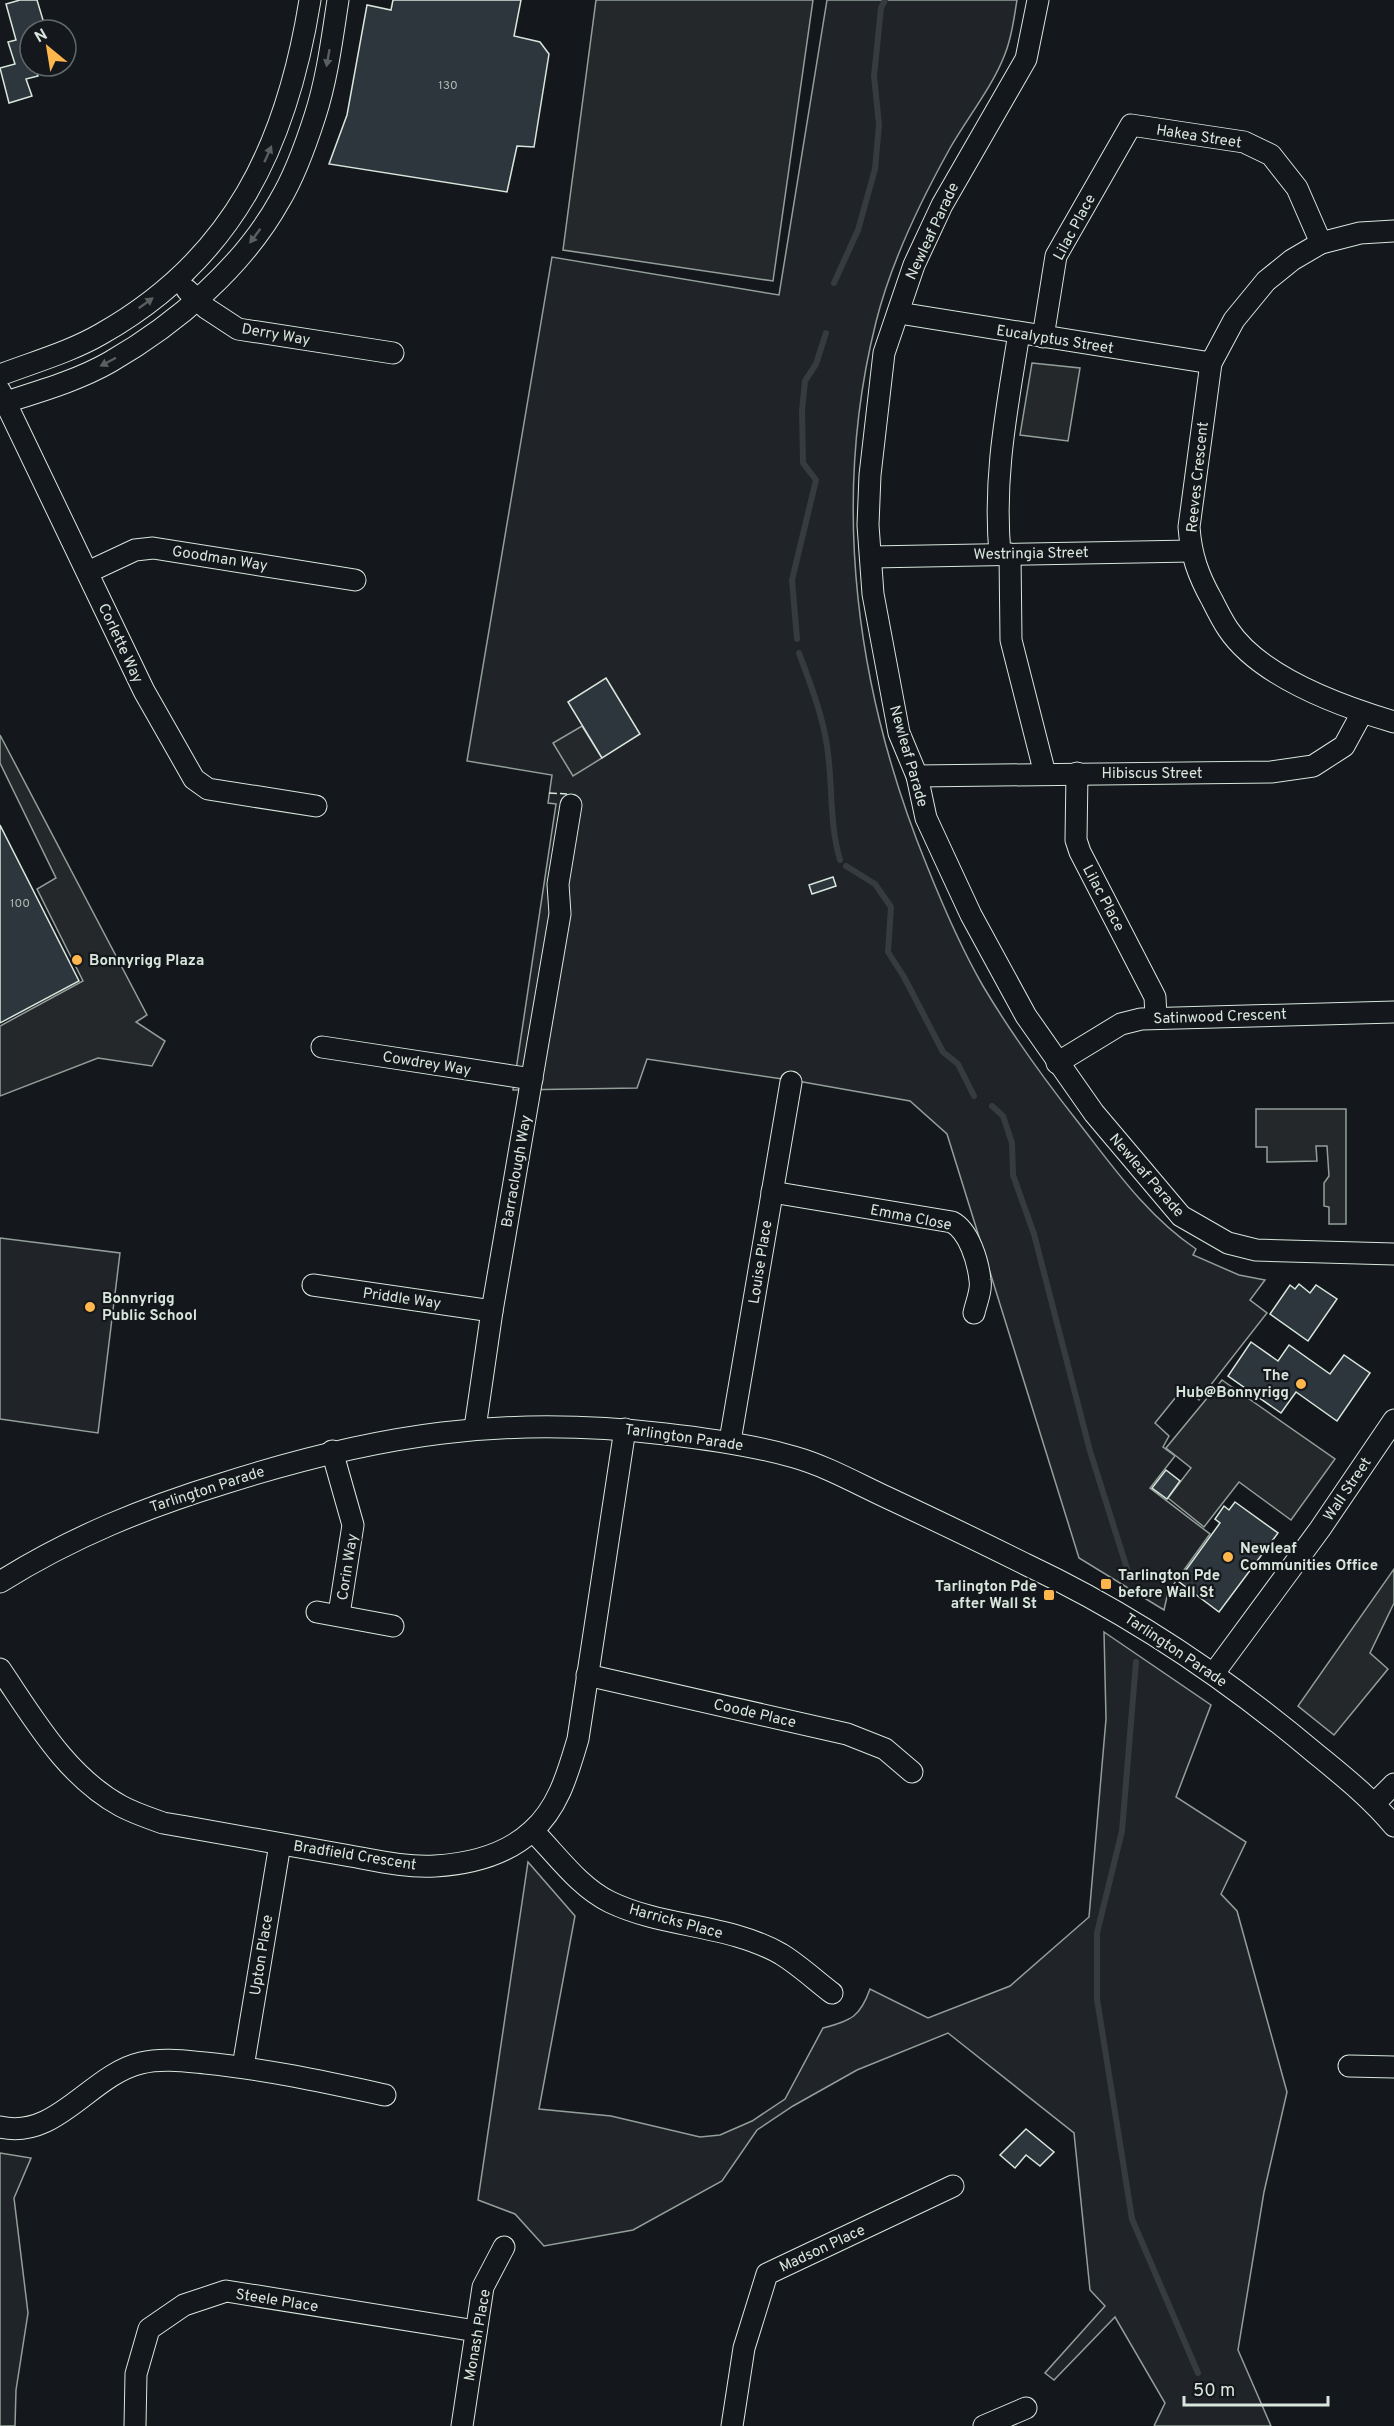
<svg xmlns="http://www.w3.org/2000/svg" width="1394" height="2426" font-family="Overpass,sans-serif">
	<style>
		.green { fill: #202428; stroke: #939e99; stroke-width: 1.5 }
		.parking { fill: #24282b; stroke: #939e99; stroke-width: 1.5 }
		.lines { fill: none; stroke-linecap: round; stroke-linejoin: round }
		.stream { stroke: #363b3e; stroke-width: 6 }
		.building { fill: #2c363c; stroke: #d8e6dc; stroke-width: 1.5 }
		.minor-casing { stroke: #d8e6dc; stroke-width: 23 }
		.minor { stroke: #14181c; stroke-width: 21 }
		.fence { stroke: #d8e6dc; stroke-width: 1.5; stroke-dasharray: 8 3; stroke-linecap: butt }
		.oneway { fill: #59605f }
		.poi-dot { fill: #ffb74d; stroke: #14181c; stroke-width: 2 }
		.labels { text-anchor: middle; stroke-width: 4.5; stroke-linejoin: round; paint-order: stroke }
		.number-label { font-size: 12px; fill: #adbab4 }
		.street-label { font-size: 15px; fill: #d8e6dc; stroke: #14181c }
		.poi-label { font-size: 15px; font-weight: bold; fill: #d8e6dc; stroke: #14181c; text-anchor: start }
	</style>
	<rect width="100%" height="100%" fill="#14181c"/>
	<g class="green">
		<path d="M 827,0 L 1017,0 C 1014,18 1012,37 1005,54 C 992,88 967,118 949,150 C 919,204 891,262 876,322 C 830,505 857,694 927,866 C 943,906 961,948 983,986 C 1011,1033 1044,1079 1078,1122 C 1114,1168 1147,1216 1196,1249 L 1193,1255 L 1239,1275 L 1265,1280 L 1250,1300 L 1267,1313 L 1199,1400 L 1184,1387 L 1155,1423 L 1169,1436 L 1163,1447 L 1175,1456 L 1150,1488 L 1210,1534 L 1168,1592 L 1164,1610 L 1079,1558 L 947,1134 L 910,1101 L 803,1082 L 647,1059 L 637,1088 L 513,1090 L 556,804 L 548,803 L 552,775 L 467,761 L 552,257 L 779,295 Z"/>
		<polygon points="0,1238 120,1253 98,1433 0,1419"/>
		<path d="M 1104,1632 L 1211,1705 L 1176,1797 L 1246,1842 L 1221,1894 L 1237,1911 L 1287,2092 L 1264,2192 L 1238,2350 L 1271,2426 L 1154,2426 L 1165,2403 L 1115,2317 L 1054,2380 L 1045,2373 L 1105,2306 L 1090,2290 L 1074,2133 L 948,2033 L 857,2070 L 793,2106 L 757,2130 L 722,2181 L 633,2230 L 544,2246 L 515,2214 L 478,2200 L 528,1862 L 575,1916 L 539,2109 L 611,2116 L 700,2137 L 720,2135 L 752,2121 L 785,2099 L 823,2028 C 852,2020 860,2017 870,1989 L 928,2018 L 1010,1986 L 1089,1917 L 1106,1719 Z"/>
		<polygon points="0,2153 31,2158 14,2198 28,2313 16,2390 15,2426 0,2426"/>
	</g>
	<g class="parking">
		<polygon points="596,0 813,0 773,281 563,250"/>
		<polygon points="1032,363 1080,368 1068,441 1020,435"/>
		<polygon points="582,726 602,758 573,776 553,743"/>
		<polygon points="0,735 147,1015 136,1022 165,1041 152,1066 98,1058 0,1096 0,1026 83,981 37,889 56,878 0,763"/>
		<polygon points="1256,1109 1346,1109 1346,1224 1329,1224 1329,1207 1324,1206 1324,1183 1329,1176 1327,1146 1316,1146 1317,1161 1267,1162 1267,1147 1256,1147"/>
		<polygon points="1222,1380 1335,1459 1291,1520 1239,1482 1204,1527 1168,1498 1191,1468 1166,1448"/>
		<polygon points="1394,1569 1394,1603 1370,1653 1388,1669 1334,1735 1298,1706"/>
	</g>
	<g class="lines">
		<g class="stream">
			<polyline points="834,283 858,230 875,169 879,125 874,76 881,8 885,0"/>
			<polyline points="797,639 792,580 816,480 803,463 802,411 805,381 816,364 826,333"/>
			<path d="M 799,653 C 810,683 822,713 827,746 C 833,784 829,823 840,860"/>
			<polyline points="846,866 875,884 891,907 888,952 904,977 943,1052 958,1064 974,1096"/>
			<polyline points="992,1106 1003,1116 1012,1143 1013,1175 1034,1234 1090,1451 1130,1578"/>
			<polyline points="1136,1662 1122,1831 1097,1933 1097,1999 1132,2219 1198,2373"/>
		</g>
	</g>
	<g class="building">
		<polygon points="20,0 37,0 46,30 30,30 30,66 35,66 38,76 26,79 32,96 9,103 0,68 15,64 8,42 16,40 6,4"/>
		<polygon points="393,0 521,0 514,36 540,42 549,54 534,147 517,146 507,192 329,164 347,115 367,5 391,10"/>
		<polygon points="606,678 640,734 602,758 568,702"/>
		<polygon points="0,825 79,981 0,1023"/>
		<polygon points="833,877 836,886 812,894 809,885"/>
		<polygon points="1299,1284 1310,1293 1316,1285 1337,1299 1308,1341 1270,1314 1290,1285 1295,1289"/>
		<polygon points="1251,1342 1278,1361 1289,1345 1330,1374 1344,1355 1370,1373 1337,1421 1296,1392 1281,1413 1228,1376"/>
		<polygon points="1166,1470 1180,1481 1167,1499 1152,1488"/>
		<polygon points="1235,1502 1278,1533 1219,1612 1178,1581 1220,1523 1215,1519 1224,1506 1229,1510"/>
		<polygon points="1026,2129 1054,2152 1040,2166 1026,2155 1015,2168 1000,2155"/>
	</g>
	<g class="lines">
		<defs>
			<g id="minor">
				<polyline points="1038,0 1026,59 942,205 914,265 884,353 870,475 868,525 873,594 899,733 917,776 926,818 971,915 1026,1016 1094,1113 1181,1216 1228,1243 1256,1250 1394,1254"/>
				<path d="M 1394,231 L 1360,233 L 1321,243 L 1292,260 L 1266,281 L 1234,320 L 1211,363 L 1189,527 C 1191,555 1198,575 1212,600 C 1217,610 1222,620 1228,629 C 1260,677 1340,706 1394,722"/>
				<polyline points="187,290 206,308 238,329 393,353"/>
				<polyline points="899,313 1211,363"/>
				<polyline points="1043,337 1056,256 1131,125 1244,142 1271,155 1297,188 1321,243"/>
				<path d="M 0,375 C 34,362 70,352 101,334 C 234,259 287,144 310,0"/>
				<polyline points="0,391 144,691 194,779 208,789 316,806"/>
				<path d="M 0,404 C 37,392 77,381 110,362 C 176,324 243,267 280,200 C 295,175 306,144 315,116 C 327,79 332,39 338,0"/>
				<path d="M 1000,554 C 993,476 1007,409 1019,333"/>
				<polyline points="1010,554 1011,640 1045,774"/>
				<polyline points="872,557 1191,551"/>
				<polyline points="88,572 135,550 153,548 355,580"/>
				<polyline points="1077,773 1076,840 1080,852 1155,997 1156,1017"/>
				<polyline points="917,776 1271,772 1313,766 1344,746 1362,713"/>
				<polyline points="322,1047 532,1079"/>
				<polyline points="1057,1063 1121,1024 1141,1019 1394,1012"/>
				<path d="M 772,1192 L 952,1222 C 969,1231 978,1261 980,1280 C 982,1290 976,1303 974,1313"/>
				<polyline points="313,1285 492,1311"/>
				<polyline points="475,1428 492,1311 560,914 558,884 571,805"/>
				<polyline points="730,1441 791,1082"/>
				<polyline points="332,1451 353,1525 339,1614"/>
				<path d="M 0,1582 C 72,1537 144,1508 225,1483 C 379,1434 504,1415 665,1434 C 709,1439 752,1445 794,1457 C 826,1466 856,1483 886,1497 C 933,1519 979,1541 1025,1564 C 1131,1614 1226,1678 1315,1753 C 1343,1776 1371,1798 1394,1826"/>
				<polyline points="317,1612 393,1626"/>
				<path d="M 0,1669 C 34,1719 66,1776 121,1806 C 134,1813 149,1818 163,1823 C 222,1833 281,1844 339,1854 C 370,1859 403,1868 435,1866 C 469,1864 506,1855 532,1831 C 559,1807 568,1772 578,1739 L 625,1429"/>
				<polyline points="1214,1673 1320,1529 1394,1420"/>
				<polyline points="587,1675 847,1734 885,1749 912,1772"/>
				<polyline points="1375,1803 1394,1784"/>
				<path d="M 533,1831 C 557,1855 579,1887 610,1902 C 664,1928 729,1924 781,1954 C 799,1965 815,1980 832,1993"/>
				<polyline points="1349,2066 1394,2067"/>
				<polyline points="243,2067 280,1844"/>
				<path d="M 0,2127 C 57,2140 90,2075 141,2063 C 162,2058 184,2061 205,2063 C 266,2069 325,2082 385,2095"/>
				<polyline points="135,2426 136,2374 149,2329 184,2305 226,2291 476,2331"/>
				<polyline points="462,2426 483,2287 504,2247"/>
				<polyline points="732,2426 744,2348 767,2274 953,2186"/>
				<polyline points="984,2426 1026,2408"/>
			</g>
		</defs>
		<use href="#minor" class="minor-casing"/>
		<use href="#minor" class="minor"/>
		<polyline class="fence" points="549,793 567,794"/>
	</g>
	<defs><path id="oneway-solid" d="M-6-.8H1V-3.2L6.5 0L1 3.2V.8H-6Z" transform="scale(1.5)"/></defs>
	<g class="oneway">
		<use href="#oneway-solid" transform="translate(328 58) rotate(100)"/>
		<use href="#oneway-solid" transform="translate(268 154) rotate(-66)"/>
		<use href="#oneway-solid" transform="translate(255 236) rotate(127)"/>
		<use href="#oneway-solid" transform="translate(146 303) rotate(-36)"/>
		<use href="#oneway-solid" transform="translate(108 362) rotate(152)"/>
	</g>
	<g class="poi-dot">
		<circle cx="77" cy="960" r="6"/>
		<circle cx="90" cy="1307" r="6"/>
		<circle cx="1301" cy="1384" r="6"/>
		<circle cx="1228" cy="1557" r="6"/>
		<rect x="1100" y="1578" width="12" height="12" rx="3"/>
		<rect x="1043" y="1589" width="12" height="12" rx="3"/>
	</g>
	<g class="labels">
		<g class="number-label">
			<text x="448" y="89">130</text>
			<text x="20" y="907">100</text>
		</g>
		<g class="street-label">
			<text transform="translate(1199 136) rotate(9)" y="5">Hakea Street</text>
			<text transform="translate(1074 227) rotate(-62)" y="5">Lilac Place</text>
			<text transform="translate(932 231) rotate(-65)" y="5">Newleaf Parade</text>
			<text transform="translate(276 334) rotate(10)" y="5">Derry Way</text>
			<text transform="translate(1055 339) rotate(9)" y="5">Eucalyptus Street</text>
			<text transform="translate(1197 477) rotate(-84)" y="5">Reeves Crescent</text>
			<text transform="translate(1031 553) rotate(-1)" y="5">Westringia Street</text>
			<text transform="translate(220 558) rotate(9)" y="5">Goodman Way</text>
			<text transform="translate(121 643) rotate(65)" y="5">Corlette Way</text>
			<text transform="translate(909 756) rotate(74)" y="5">Newleaf Parade</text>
			<text x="1152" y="778">Hibiscus Street</text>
			<text transform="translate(1104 898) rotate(62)" y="5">Lilac Place</text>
			<text transform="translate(1220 1016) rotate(-2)" y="5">Satinwood Crescent</text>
			<text transform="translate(427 1063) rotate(9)" y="5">Cowdrey Way</text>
			<text transform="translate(516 1171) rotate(-80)" y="5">Barraclough Way</text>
			<text transform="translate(1147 1175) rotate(49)" y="5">Newleaf Parade</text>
			<text transform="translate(911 1217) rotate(11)" y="5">Emma Close</text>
			<text transform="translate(760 1262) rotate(-81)" y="5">Louise Place</text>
			<text transform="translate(402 1298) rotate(8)" y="5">Priddle Way</text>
			<text transform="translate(684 1437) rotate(8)" y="5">Tarlington Parade</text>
			<text transform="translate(207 1489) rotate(-18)" y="5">Tarlington Parade</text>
			<text transform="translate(1347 1489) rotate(-56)" y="5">Wall Street</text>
			<text transform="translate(347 1567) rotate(-81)" y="5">Corin Way</text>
			<text transform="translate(1176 1650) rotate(34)" y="5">Tarlington Parade</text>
			<text transform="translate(755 1713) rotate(13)" y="5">Coode Place</text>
			<text transform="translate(355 1855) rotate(9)" y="5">Bradfield Crescent</text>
			<text transform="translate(676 1921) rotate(15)" y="5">Harricks Place</text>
			<text transform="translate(261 1955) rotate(-81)" y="5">Upton Place</text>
			<text transform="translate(822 2248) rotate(-25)" y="5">Madson Place</text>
			<text transform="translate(277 2300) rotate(9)" y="5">Steele Place</text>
			<text transform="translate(477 2335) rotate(-80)" y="5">Monash Place</text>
		</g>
		<g class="poi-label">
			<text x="89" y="965">Bonnyrigg Plaza</text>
			<text x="102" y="1303">Bonnyrigg<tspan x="102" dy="17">Public School</tspan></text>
			<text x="1289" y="1380" text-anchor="end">The<tspan x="1289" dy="17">Hub@Bonnyrigg</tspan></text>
			<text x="1240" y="1553">Newleaf<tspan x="1240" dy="17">Communities Office</tspan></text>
			<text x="1118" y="1580">Tarlington Pde<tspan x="1118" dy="17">before Wall St</tspan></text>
			<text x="1037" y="1591" text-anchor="end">Tarlington Pde<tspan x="1037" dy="17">after Wall St</tspan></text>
		</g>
	</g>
	<g transform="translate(48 48) rotate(330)"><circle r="28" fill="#14181c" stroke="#626a69" stroke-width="1.5"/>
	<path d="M0-4.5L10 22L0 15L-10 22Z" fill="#ffb74d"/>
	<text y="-9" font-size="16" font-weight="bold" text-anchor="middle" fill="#d8e6dc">N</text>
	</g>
	<path d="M1184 2396v9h144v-9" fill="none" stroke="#d8e6dc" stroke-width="3"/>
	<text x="1193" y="2396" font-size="18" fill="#d8e6dc" stroke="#14181c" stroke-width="4.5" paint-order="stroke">50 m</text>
</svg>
